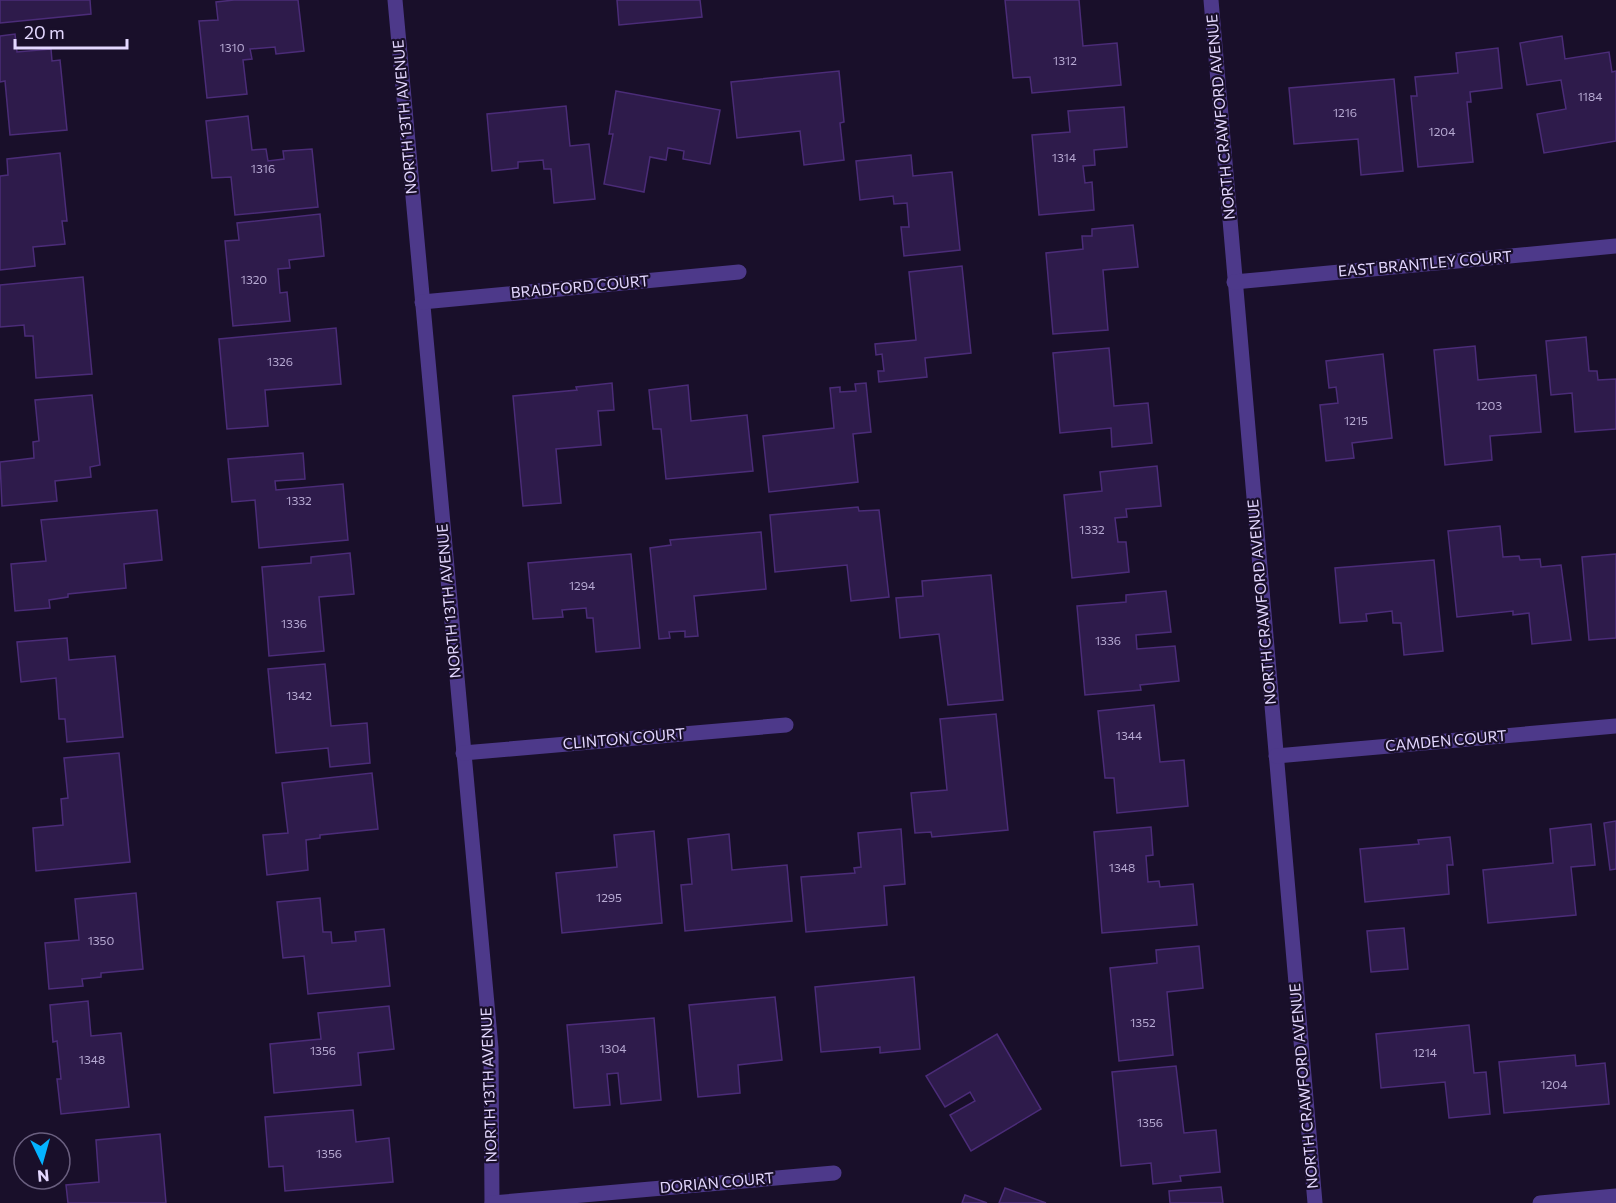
<svg xmlns="http://www.w3.org/2000/svg" width="1616" height="1203" font-family="Commissioner,sans-serif">
	<style>
		.building { fill: #2e1b4b; stroke: #4b2c78; stroke-width: 1.5 }
		.lines { fill: none; stroke-linecap: round; stroke-linejoin: round }
		.minor { stroke: #4d398a; stroke-width: 15 }
		.labels { text-anchor: middle; stroke-width: 4.5; stroke-linejoin: round; paint-order: stroke }
		.number-label { font-size: 12px; fill: #b6a9d2 }
		.street-label { font-size: 15px; fill: #e4d8ff; stroke: #190f2a }
	</style>
	<rect width="100%" height="100%" fill="#190f2a"/>
	<g class="building">
		<polygon points="0,0 90,0 91,14 0,23"/>
		<polygon points="234,0 298,0 304,51 276,54 275,47 250,49 252,59 243,60 247,94 207,98 199,21 218,20 216,2"/>
		<polygon points="617,0 700,0 702,17 619,25"/>
		<polygon points="1005,0 1079,0 1083,46 1117,43 1121,85 1032,93 1030,77 1013,78"/>
		<polygon points="15,34 17,52 51,49 52,61 60,60 67,130 10,135 5,81 0,82 0,36"/>
		<polygon points="1562,36 1565,59 1609,52 1612,72 1616,71 1616,141 1544,153 1537,114 1566,109 1561,80 1527,85 1520,43"/>
		<polygon points="1498,48 1502,88 1470,92 1471,102 1467,102 1473,162 1418,167 1411,96 1417,96 1415,77 1458,73 1456,53"/>
		<polygon points="839,71 844,122 840,123 844,160 804,165 800,131 737,138 731,82"/>
		<polygon points="1394,79 1403,171 1361,175 1358,139 1294,144 1289,88"/>
		<polygon points="616,91 720,110 710,164 683,159 684,151 668,148 666,160 650,157 644,192 604,184 613,134 609,134"/>
		<polygon points="566,106 570,146 589,144 595,199 554,203 551,169 544,169 543,160 518,162 518,168 492,171 487,114"/>
		<polygon points="1124,107 1127,147 1094,150 1095,165 1083,166 1085,183 1092,182 1094,210 1039,215 1032,135 1070,132 1068,111"/>
		<polygon points="248,116 252,150 266,149 268,161 284,159 283,151 312,149 318,207 235,215 231,177 212,178 206,121"/>
		<polygon points="60,153 67,221 62,221 65,244 33,247 35,266 0,270 0,176 8,175 7,159"/>
		<polygon points="911,155 913,176 952,172 960,250 904,256 901,227 909,227 907,203 894,204 893,196 860,200 856,161"/>
		<polygon points="320,214 324,256 289,260 290,268 278,269 280,293 287,292 290,321 233,326 225,241 239,240 237,223"/>
		<polygon points="1133,225 1138,267 1103,270 1108,330 1053,334 1046,253 1083,249 1082,236 1092,236 1092,229"/>
		<polygon points="962,266 971,353 925,358 927,377 879,382 878,371 884,371 882,354 876,355 875,344 916,340 909,272"/>
		<polygon points="83,277 92,374 36,378 33,336 25,336 24,325 0,327 0,285"/>
		<polygon points="336,328 341,384 265,390 268,426 227,429 219,339"/>
		<polygon points="1586,337 1589,371 1597,371 1598,380 1616,379 1616,429 1575,432 1572,393 1551,395 1546,341"/>
		<polygon points="1475,346 1478,380 1536,375 1541,432 1490,436 1492,460 1445,465 1434,350"/>
		<polygon points="1109,348 1114,406 1148,403 1152,443 1112,447 1111,428 1060,433 1053,353"/>
		<polygon points="1383,354 1392,438 1352,443 1354,458 1326,461 1320,405 1338,403 1336,387 1329,388 1326,361"/>
		<polygon points="612,383 614,410 598,411 601,445 556,449 561,503 523,506 513,396 577,390 576,387"/>
		<polygon points="866,383 871,432 853,434 858,482 769,492 763,436 834,428 830,388 840,387 840,392 856,391 855,384"/>
		<polygon points="688,385 691,421 747,415 753,471 666,479 661,429 653,429 649,390"/>
		<polygon points="92,395 100,465 90,467 91,477 55,481 57,501 2,506 0,462 34,458 33,442 39,441 35,400"/>
		<polygon points="303,453 305,479 275,481 276,490 343,484 348,540 259,548 255,500 232,502 228,459"/>
		<polygon points="1157,466 1161,506 1126,509 1127,517 1115,518 1118,542 1126,542 1129,572 1072,578 1064,495 1102,491 1100,472"/>
		<polygon points="858,507 859,511 879,510 889,597 851,601 847,565 775,572 770,515"/>
		<polygon points="157,510 162,560 124,564 126,588 68,594 68,597 49,600 50,608 15,611 11,564 46,561 41,520"/>
		<polygon points="1500,526 1503,557 1519,556 1520,560 1540,559 1541,567 1561,565 1571,640 1532,644 1529,613 1513,615 1513,611 1457,617 1448,531"/>
		<polygon points="761,532 766,589 694,596 698,636 685,637 685,631 669,632 670,638 659,639 650,548 671,545 670,540"/>
		<polygon points="350,553 354,594 319,597 324,651 269,656 262,567 311,563 311,557"/>
		<polygon points="631,554 640,648 596,652 593,618 587,618 586,608 562,610 563,617 533,619 528,563"/>
		<polygon points="1616,554 1616,638 1589,640 1582,557"/>
		<polygon points="1434,560 1443,651 1404,655 1401,623 1393,623 1392,611 1366,614 1367,621 1340,623 1335,568"/>
		<polygon points="991,575 1003,700 948,705 939,634 900,638 896,598 923,596 922,581"/>
		<polygon points="1166,591 1171,632 1136,635 1137,649 1175,646 1179,681 1140,685 1141,690 1085,695 1077,606 1126,602 1126,595"/>
		<polygon points="67,638 69,660 115,656 123,737 67,742 65,719 59,719 56,678 21,682 17,642"/>
		<polygon points="325,664 331,726 367,723 370,763 330,767 328,748 276,753 268,669"/>
		<polygon points="1154,705 1160,762 1184,760 1188,806 1117,813 1114,778 1105,778 1098,711"/>
		<polygon points="996,714 1008,830 932,837 931,832 915,833 911,793 947,790 940,719"/>
		<polygon points="119,753 130,862 36,871 33,828 63,825 61,799 68,798 64,758"/>
		<polygon points="372,773 378,829 320,835 320,838 306,840 308,870 267,875 263,835 288,833 282,783"/>
		<polygon points="1616,821 1616,869 1610,870 1604,823"/>
		<polygon points="1591,824 1595,865 1571,867 1576,915 1488,923 1483,870 1553,863 1550,829"/>
		<polygon points="1151,827 1153,855 1146,856 1148,882 1159,881 1160,887 1193,884 1197,925 1102,933 1094,832"/>
		<polygon points="901,829 905,884 884,886 887,925 806,932 801,877 855,873 854,868 861,867 858,833"/>
		<polygon points="654,831 662,923 562,933 556,873 617,867 614,835"/>
		<polygon points="729,834 732,870 787,865 792,921 685,931 681,885 692,884 688,839"/>
		<polygon points="1450,837 1453,865 1447,865 1449,894 1365,902 1360,849 1419,844 1418,840"/>
		<polygon points="136,893 143,969 101,973 101,977 82,979 83,986 49,989 45,943 79,940 75,899"/>
		<polygon points="320,898 323,932 331,932 332,943 356,941 355,932 384,929 390,986 308,994 304,956 283,958 277,902"/>
		<polygon points="1404,928 1408,969 1371,972 1367,931"/>
		<polygon points="1199,946 1203,988 1167,992 1173,1055 1119,1061 1110,968 1157,963 1156,950"/>
		<polygon points="914,977 920,1049 880,1053 880,1047 821,1052 815,987"/>
		<polygon points="775,997 782,1060 738,1065 740,1093 698,1097 689,1005"/>
		<polygon points="88,1001 91,1036 121,1033 129,1107 61,1114 57,1079 61,1079 57,1041 53,1042 50,1005"/>
		<polygon points="389,1006 394,1049 358,1053 361,1085 274,1093 270,1044 321,1039 318,1013"/>
		<polygon points="654,1018 661,1100 621,1104 618,1073 607,1074 610,1105 574,1108 567,1025"/>
		<polygon points="1469,1025 1474,1073 1486,1072 1490,1114 1449,1118 1445,1082 1381,1088 1376,1034"/>
		<polygon points="997,1034 1041,1109 971,1151 950,1115 975,1101 970,1092 945,1107 926,1076"/>
		<polygon points="1575,1055 1576,1066 1605,1063 1609,1104 1504,1113 1499,1062"/>
		<polygon points="1176,1066 1184,1133 1216,1130 1220,1172 1180,1176 1181,1181 1153,1184 1151,1163 1121,1166 1112,1072"/>
		<polygon points="353,1110 356,1142 389,1138 393,1182 285,1191 283,1166 269,1167 265,1117"/>
		<polygon points="160,1134 166,1203 68,1203 66,1185 99,1182 96,1140"/>
		<polygon points="1221,1187 1223,1203 1170,1203 1169,1191"/>
		<polygon points="1005,1188 1046,1203 999,1203"/>
		<polygon points="965,1195 987,1203 962,1203"/>
	</g>
	<g class="lines">
		<g class="minor">
			<polyline points="395,0 491,1048 492,1203"/>
			<polyline points="1211,0 1315,1203"/>
			<polyline points="1234,282 1616,246"/>
			<polyline points="422,302 739,272"/>
			<polyline points="463,753 786,725"/>
			<polyline points="1276,756 1616,726"/>
			<polyline points="492,1203 834,1173"/>
			<polyline points="1540,1203 1616,1196"/>
		</g>
	</g>
	<g class="labels">
		<g class="number-label">
			<text x="232" y="52">1310</text>
			<text x="1065" y="65">1312</text>
			<text x="1590" y="101">1184</text>
			<text x="1345" y="117">1216</text>
			<text x="1442" y="136">1204</text>
			<text x="1064" y="162">1314</text>
			<text x="263" y="173">1316</text>
			<text x="254" y="284">1320</text>
			<text x="280" y="366">1326</text>
			<text x="1489" y="410">1203</text>
			<text x="1356" y="425">1215</text>
			<text x="299" y="505">1332</text>
			<text x="1092" y="534">1332</text>
			<text x="582" y="590">1294</text>
			<text x="294" y="628">1336</text>
			<text x="1108" y="645">1336</text>
			<text x="299" y="700">1342</text>
			<text x="1129" y="740">1344</text>
			<text x="1122" y="872">1348</text>
			<text x="609" y="902">1295</text>
			<text x="101" y="945">1350</text>
			<text x="1143" y="1027">1352</text>
			<text x="613" y="1053">1304</text>
			<text x="323" y="1055">1356</text>
			<text x="1425" y="1057">1214</text>
			<text x="92" y="1064">1348</text>
			<text x="1554" y="1089">1204</text>
			<text x="1150" y="1127">1356</text>
			<text x="329" y="1158">1356</text>
		</g>
		<g class="street-label">
			<text transform="translate(405 117) rotate(-95)" y="5">NORTH 13TH AVENUE</text>
			<text transform="translate(1221 117) rotate(-95)" y="5">NORTH CRAWFORD AVENUE</text>
			<text transform="translate(1425 264) rotate(-5)" y="5">EAST BRANTLEY COURT</text>
			<text transform="translate(580 287) rotate(-5)" y="5">BRADFORD COURT</text>
			<text transform="translate(449 601) rotate(-95)" y="5">NORTH 13TH AVENUE</text>
			<text transform="translate(1262 602) rotate(-95)" y="5">NORTH CRAWFORD AVENUE</text>
			<text transform="translate(624 739) rotate(-5)" y="5">CLINTON COURT</text>
			<text transform="translate(1446 741) rotate(-5)" y="5">CAMDEN COURT</text>
			<text transform="translate(489 1085) rotate(-92)" y="5">NORTH 13TH AVENUE</text>
			<text transform="translate(1304 1086) rotate(-95)" y="5">NORTH CRAWFORD AVENUE</text>
			<text transform="translate(717 1183) rotate(-5)" y="5">DORIAN COURT</text>
		</g>
	</g>
	<g transform="translate(42 1161) rotate(175)"><circle r="28" fill="#190f2a" stroke="#6a5f7f" stroke-width="1.5"/>
	<path d="M0-4.5L10 22L0 15L-10 22Z" fill="#04b3ff"/>
	<text y="-9" font-size="16" font-weight="bold" text-anchor="middle" fill="#e4d8ff">N</text>
	</g>
	<path d="M15 39v9h112v-9" fill="none" stroke="#e4d8ff" stroke-width="3"/>
	<text x="24" y="39" font-size="18" fill="#e4d8ff" stroke="#190f2a" stroke-width="4.5" paint-order="stroke">20 m</text>
</svg>
